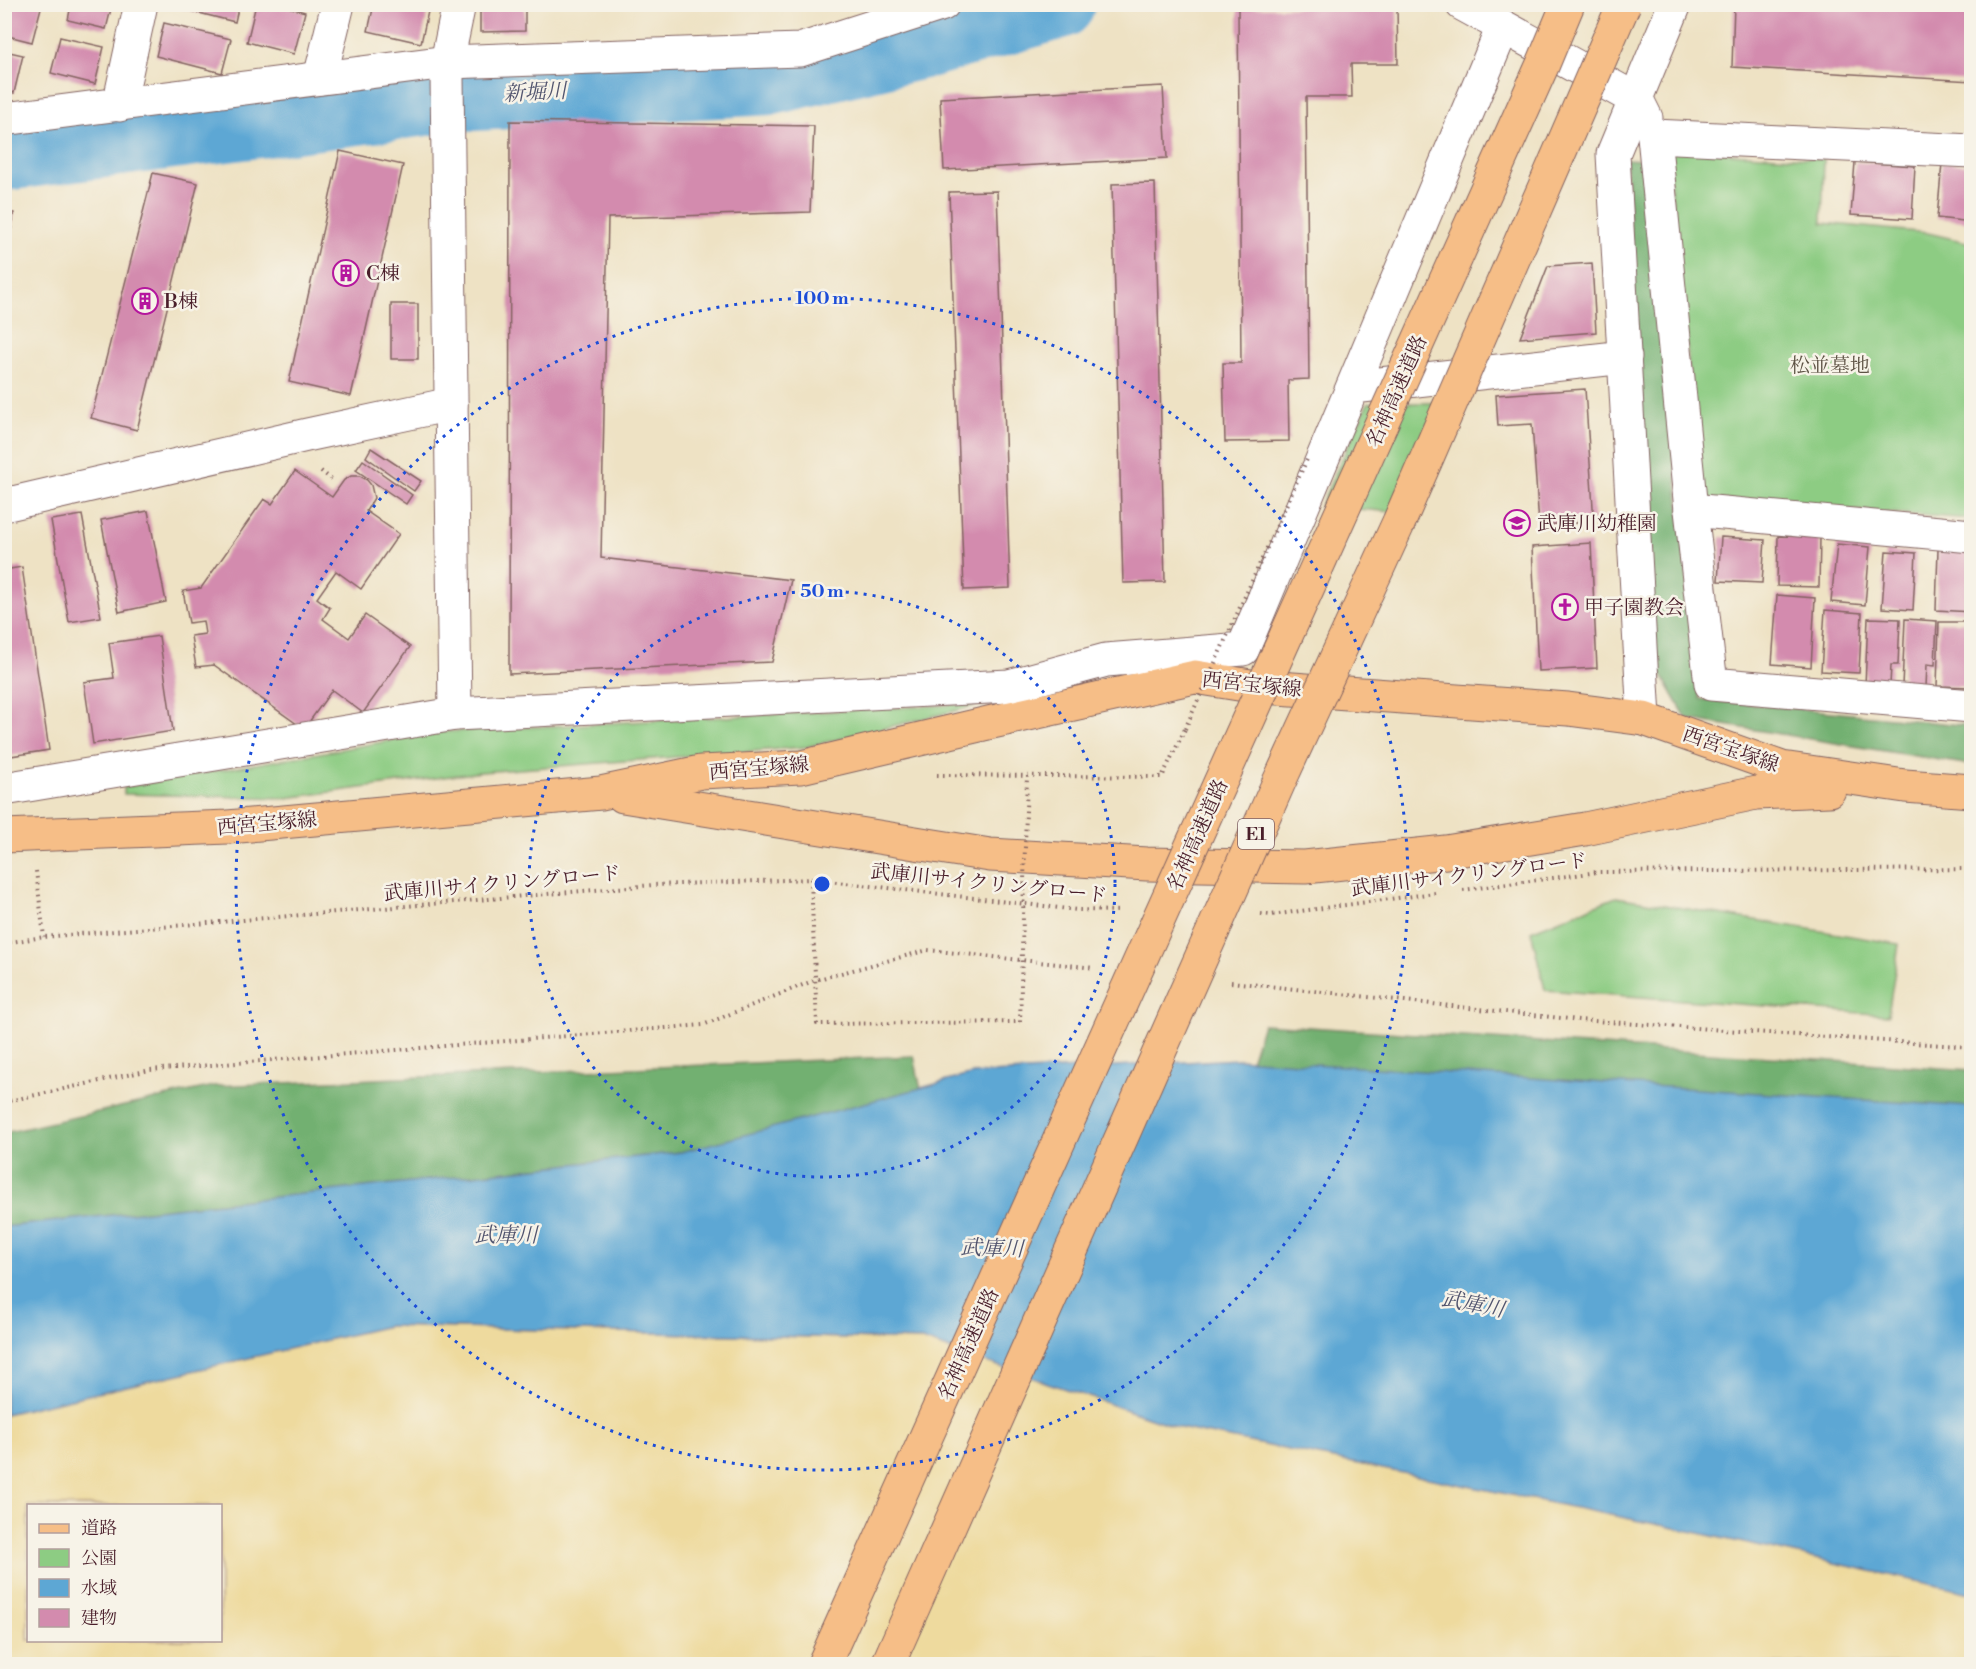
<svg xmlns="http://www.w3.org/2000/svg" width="1976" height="1669" font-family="'Libre Bodoni','Noto Serif JP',serif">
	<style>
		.green { fill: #8dcc83; stroke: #6c7657; stroke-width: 1.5 }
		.forest { fill: #72b071; stroke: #5e684e; stroke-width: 1.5 }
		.sand { fill: #eeda9e; stroke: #9c7c64; stroke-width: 1.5; fill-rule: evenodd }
		.water { fill: #5da7d4; stroke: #546380; stroke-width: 1.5 }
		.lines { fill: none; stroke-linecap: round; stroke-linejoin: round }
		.river { stroke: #5da7d4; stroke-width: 70 }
		.building { fill: #d38bae }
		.minor-casing { stroke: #836361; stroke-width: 35 }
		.major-casing { stroke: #836361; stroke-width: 35 }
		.path { stroke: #836361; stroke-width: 4; stroke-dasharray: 1.5 4.5; stroke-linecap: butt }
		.minor { stroke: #fff; stroke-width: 33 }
		.major { stroke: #f6be87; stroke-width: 33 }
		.highway-bridge-casing { stroke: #836361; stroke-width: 35; stroke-linecap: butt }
		.path-bridge { stroke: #836361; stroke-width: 4; stroke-dasharray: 1.5 4.5; stroke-linecap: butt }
		.highway-bridge { stroke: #f6be87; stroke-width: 33 }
		.ring { fill: none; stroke: #1d4ed8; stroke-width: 3; stroke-dasharray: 3 6 }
		.labels { text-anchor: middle; stroke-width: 5; stroke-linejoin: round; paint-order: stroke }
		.shield { fill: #f7f3e8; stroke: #7e5f64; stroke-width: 1.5 }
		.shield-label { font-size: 18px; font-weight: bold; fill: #4a1f2b }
		.poi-label { font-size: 20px; fill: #4a1f2b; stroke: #f7f3e8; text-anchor: start }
		.park-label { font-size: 20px; fill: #5e5345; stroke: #f7f3e8 }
		.street-label { font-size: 20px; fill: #4a1f2b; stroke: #f7f3e8 }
		.water-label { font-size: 21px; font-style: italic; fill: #52556f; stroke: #f7f3e8 }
		.centre { fill: #1d4ed8; stroke: #f7f3e8; stroke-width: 3 }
		.ring-label { font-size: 18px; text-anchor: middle; font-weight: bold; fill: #1d4ed8; stroke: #f7f3e8; stroke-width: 5; stroke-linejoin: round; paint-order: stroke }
	</style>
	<rect width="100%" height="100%" fill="#f7f3e8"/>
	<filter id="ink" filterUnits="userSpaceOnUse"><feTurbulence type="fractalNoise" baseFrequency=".0167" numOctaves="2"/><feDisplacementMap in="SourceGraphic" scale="12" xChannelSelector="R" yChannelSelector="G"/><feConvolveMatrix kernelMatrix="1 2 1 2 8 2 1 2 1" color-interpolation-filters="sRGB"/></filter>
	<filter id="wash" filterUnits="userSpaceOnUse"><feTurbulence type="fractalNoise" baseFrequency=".008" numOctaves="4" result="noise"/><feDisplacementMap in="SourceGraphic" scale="24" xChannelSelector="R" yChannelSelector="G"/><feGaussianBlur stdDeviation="1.35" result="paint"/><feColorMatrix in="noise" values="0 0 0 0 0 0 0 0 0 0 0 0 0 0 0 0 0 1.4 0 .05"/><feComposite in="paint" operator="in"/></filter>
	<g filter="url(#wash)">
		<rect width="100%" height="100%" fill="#eee2c4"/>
		<g class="green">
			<polygon points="1667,149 1824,159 1822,223 1928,233 1971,243 1971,519 1702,499"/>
			<polygon points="1368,403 1465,403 1420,514 1320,506"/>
			<polygon points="987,703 806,747 481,772 286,798 124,794 124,787 440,732"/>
			<polygon points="1616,897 1899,944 1888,1015 1545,990 1531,931"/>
		</g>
		<g class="forest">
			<polygon points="1626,159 1643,160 1700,699 1971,726 1971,765 1687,719 1654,662"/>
			<polygon points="1263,1024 1971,1070 1971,1136 1241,1091"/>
			<polygon points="914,1056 921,1090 681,1152 5,1227 4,1133 213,1086"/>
		</g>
		<path class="sand" d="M 388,1326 L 922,1340 L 1180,1428 L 1685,1530 L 1971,1593 L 1971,1664 L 5,1664 L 4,1414 ZM 28,1506 L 220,1506 L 220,1640 L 28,1640 Z"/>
		<polygon class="water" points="1238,1059 1971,1107 1971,1593 1685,1530 1180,1428 922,1340 388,1326 5,1414 4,1227 681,1152 973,1074"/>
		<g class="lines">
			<polyline class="river" points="4,156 456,97 772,80 931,42 1060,4"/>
		</g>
		<g id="blocks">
			<g class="building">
				<polygon points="4,4 42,4 32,42 4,35"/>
				<polygon points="172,4 239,4 235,22 171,6"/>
				<polygon points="256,4 277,4 305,12 294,54 247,42"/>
				<polygon points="374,4 419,4 429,7 421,43 368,31"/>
				<polygon points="480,4 525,4 525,31 480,32"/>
				<polygon points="1734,4 1972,4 1972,81 1732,67"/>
				<polygon points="71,5 112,5 106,29 68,20"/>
				<polygon points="1397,6 1398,64 1351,64 1352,97 1306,97 1309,379 1288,380 1289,441 1225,442 1223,363 1241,363 1238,8"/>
				<polygon points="164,23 231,39 222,73 156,56"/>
				<polygon points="60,37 104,47 95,84 51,73"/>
				<polygon points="5,51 23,55 14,93 5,91"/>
				<polygon points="1163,86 1167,158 944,170 940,98"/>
				<polygon points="510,121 814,126 810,212 608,218 601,558 791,580 772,662 509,674"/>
				<polygon points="340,151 403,165 351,396 289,382"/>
				<polygon points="1855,162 1915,166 1912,219 1851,215"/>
				<polygon points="1942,163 1972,165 1972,222 1937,218"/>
				<polygon points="153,173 198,183 137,430 91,418"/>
				<polygon points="1155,183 1165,582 1123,583 1112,184"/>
				<polygon points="997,191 1010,588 964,590 949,192"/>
				<polygon points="4,211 14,213 6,261 4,261"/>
				<polygon points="1592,263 1596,332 1520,338 1548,266"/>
				<rect x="391" y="304" width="27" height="55"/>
				<polygon points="1585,389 1594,522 1539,525 1532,424 1498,426 1496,395"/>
				<polygon points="371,448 421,481 414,491 366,457"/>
				<polygon points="363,460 412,495 406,504 356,470"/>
				<polygon points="295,471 332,497 344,480 351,476 360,476 367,480 371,485 374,498 366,511 399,534 361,589 336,571 317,598 330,608 323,619 349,638 365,615 410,647 363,713 332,690 304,729 214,665 196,667 191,636 205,634 203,621 189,623 183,591 201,588 264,499 272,504"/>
				<polygon points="148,511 166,602 119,612 101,520"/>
				<polygon points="82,515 101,617 69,622 51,520"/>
				<polygon points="1778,536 1820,537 1819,587 1777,586"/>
				<polygon points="1721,537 1765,540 1762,583 1718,581"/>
				<polygon points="1591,543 1597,668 1538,671 1532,547"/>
				<polygon points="1837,544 1870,547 1865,605 1831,602"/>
				<polygon points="1938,549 1972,550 1972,612 1936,610"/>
				<polygon points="1886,551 1916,553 1913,610 1882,608"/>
				<polygon points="22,567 49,750 4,757 4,570"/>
				<polygon points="1777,595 1815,598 1811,667 1772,664"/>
				<polygon points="1825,610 1862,613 1859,673 1821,671"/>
				<polygon points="1868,618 1900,619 1898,665 1891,665 1890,686 1865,685"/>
				<polygon points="1905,619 1937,621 1935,665 1927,664 1926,687 1902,686"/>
				<polygon points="1939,622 1972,622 1971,687 1937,686"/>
				<polygon points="159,636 173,731 93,744 84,682 114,678 109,643"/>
			</g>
		</g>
	</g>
	<g filter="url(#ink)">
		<use href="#blocks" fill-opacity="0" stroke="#836361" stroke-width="1.5"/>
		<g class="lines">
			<defs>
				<g id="minor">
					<polyline points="1462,4 1637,100 1646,118"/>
					<polyline points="320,78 338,4"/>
					<polyline points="119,105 141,4"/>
					<polyline points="4,119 447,62 800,50 943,4"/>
					<polyline points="1972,151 1654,136 1691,510 1711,684 1972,706"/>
					<polyline points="1353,387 1625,357"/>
					<polyline points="4,505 307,435 451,404"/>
					<polyline points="1691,510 1972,536"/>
					<polyline points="455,714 447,77 447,62 459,4"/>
					<polyline points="1644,719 1613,154 1675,4"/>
					<polyline points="4,789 455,714 1009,686 1106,660 1243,649 1503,27"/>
				</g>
				<g id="major">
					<polyline points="623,796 990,855 1147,864 1305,867 1446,852 1585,829 1756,793 1829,790"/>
					<polyline points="4,836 228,827 601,793 701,772 801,767 988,723 1195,677 1251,686 1568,709 1644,719 1782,768 1905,786 1972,791"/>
				</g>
			</defs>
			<use href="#minor" class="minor-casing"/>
			<use href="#major" class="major-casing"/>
			<g class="path">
				<polyline points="321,471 331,479"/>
				<polyline points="937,775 1162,777 1185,729"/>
				<polyline points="36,871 44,937"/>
				<polyline points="811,879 817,1024 1020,1022"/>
				<polyline points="1463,890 1598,872 1972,869"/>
				<polyline points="1261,914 1271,915 1435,893"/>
				<polyline points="4,943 44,937 653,885 811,879 1077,910 1121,911"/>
				<polyline points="1231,982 1579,1020 1972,1047"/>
				<polyline points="4,1102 150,1070 703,1025 815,980 928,950 1095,968"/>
			</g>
			<use href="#minor" class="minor"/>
			<use href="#major" class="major"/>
			<defs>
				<g id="highway-bridge">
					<polyline points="824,1664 1543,64 1568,4"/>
					<polyline points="888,1664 1279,782 1399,522 1624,4"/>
				</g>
			</defs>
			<use href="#highway-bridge" class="highway-bridge-casing"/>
			<g class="path-bridge">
				<polyline points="1185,729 1308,457"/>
				<polyline points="1020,1022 1027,776"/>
			</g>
			<use href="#highway-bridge" class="highway-bridge"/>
		</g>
	</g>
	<g class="ring">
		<circle cx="822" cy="884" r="293"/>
		<circle cx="822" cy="884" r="586"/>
	</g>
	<defs>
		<symbol id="building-ring" viewBox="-11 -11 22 22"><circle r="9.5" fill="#f7f3e8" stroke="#b5179e" stroke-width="1.5"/><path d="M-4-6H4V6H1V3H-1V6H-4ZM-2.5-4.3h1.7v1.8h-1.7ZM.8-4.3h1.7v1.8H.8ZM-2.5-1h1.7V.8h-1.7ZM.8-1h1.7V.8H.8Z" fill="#b5179e"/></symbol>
		<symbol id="school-ring" viewBox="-11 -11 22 22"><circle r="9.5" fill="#f7f3e8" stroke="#b5179e" stroke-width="1.5"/><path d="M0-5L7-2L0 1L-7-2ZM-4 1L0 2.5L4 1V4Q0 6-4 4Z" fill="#b5179e"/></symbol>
		<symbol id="church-ring" viewBox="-11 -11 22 22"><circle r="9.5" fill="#f7f3e8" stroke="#b5179e" stroke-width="1.5"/><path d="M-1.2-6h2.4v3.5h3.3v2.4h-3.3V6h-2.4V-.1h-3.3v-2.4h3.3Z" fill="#b5179e"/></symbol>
	</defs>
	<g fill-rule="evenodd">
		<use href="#building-ring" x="331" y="258" width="30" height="30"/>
		<use href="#building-ring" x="130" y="286" width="30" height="30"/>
		<use href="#school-ring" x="1502" y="508" width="30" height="30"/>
		<use href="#church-ring" x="1550" y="592" width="30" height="30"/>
	</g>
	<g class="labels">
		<rect class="shield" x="1238" y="819" width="36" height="30" rx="4.5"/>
		<g class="shield-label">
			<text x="1256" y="840">E1</text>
		</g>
		<g class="poi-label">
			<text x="366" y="280">C棟</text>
			<text x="164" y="308">B棟</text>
			<text x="1537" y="530">武庫川幼稚園</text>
			<text x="1584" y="614">甲子園教会</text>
		</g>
		<g class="park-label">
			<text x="1830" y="372">松並墓地</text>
		</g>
		<g class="street-label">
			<text transform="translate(1396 391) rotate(-66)" y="7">名神高速道路</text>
			<text transform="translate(1252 684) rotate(6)" y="7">西宮宝塚線</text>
			<text transform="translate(1731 749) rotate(19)" y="7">西宮宝塚線</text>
			<text transform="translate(759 768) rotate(-5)" y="7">西宮宝塚線</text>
			<text transform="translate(267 823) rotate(-5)" y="7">西宮宝塚線</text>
			<text transform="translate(1197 835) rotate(-66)" y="7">名神高速道路</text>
			<text transform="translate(1469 874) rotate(-7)" y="7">武庫川サイクリングロード</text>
			<text transform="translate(502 883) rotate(-5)" y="7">武庫川サイクリングロード</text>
			<text transform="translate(989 883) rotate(6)" y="7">武庫川サイクリングロード</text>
			<text transform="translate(968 1344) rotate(-66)" y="7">名神高速道路</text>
		</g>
		<g class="water-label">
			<text transform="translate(535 92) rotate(-3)" y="7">新堀川</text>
			<text x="506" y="1242">武庫川</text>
			<text transform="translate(992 1248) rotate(2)" y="7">武庫川</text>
			<text transform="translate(1473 1304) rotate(11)" y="7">武庫川</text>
		</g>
	</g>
	<circle cx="822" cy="884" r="9" class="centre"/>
	<g class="ring-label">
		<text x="822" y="304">100 m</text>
		<text x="822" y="597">50 m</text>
	</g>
	<rect width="1976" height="1669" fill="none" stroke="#f7f3e8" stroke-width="24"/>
	<rect x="27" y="1504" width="195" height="138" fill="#f7f3e8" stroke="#b29e9c" stroke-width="1.5"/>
	<rect x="39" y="1524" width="30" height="9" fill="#f6be87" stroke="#b29e9c" stroke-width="1.5"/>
	<text x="81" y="1534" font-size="18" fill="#4a1f2b">道路</text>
	<rect x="39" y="1549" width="30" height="18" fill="#8dcc83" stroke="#b29e9c" stroke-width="1.5"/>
	<text x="81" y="1564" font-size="18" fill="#4a1f2b">公園</text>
	<rect x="39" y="1579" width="30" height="18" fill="#5da7d4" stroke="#b29e9c" stroke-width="1.5"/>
	<text x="81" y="1594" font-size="18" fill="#4a1f2b">水域</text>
	<rect x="39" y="1609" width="30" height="18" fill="#d38bae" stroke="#b29e9c" stroke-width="1.5"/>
	<text x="81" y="1624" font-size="18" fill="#4a1f2b">建物</text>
</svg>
